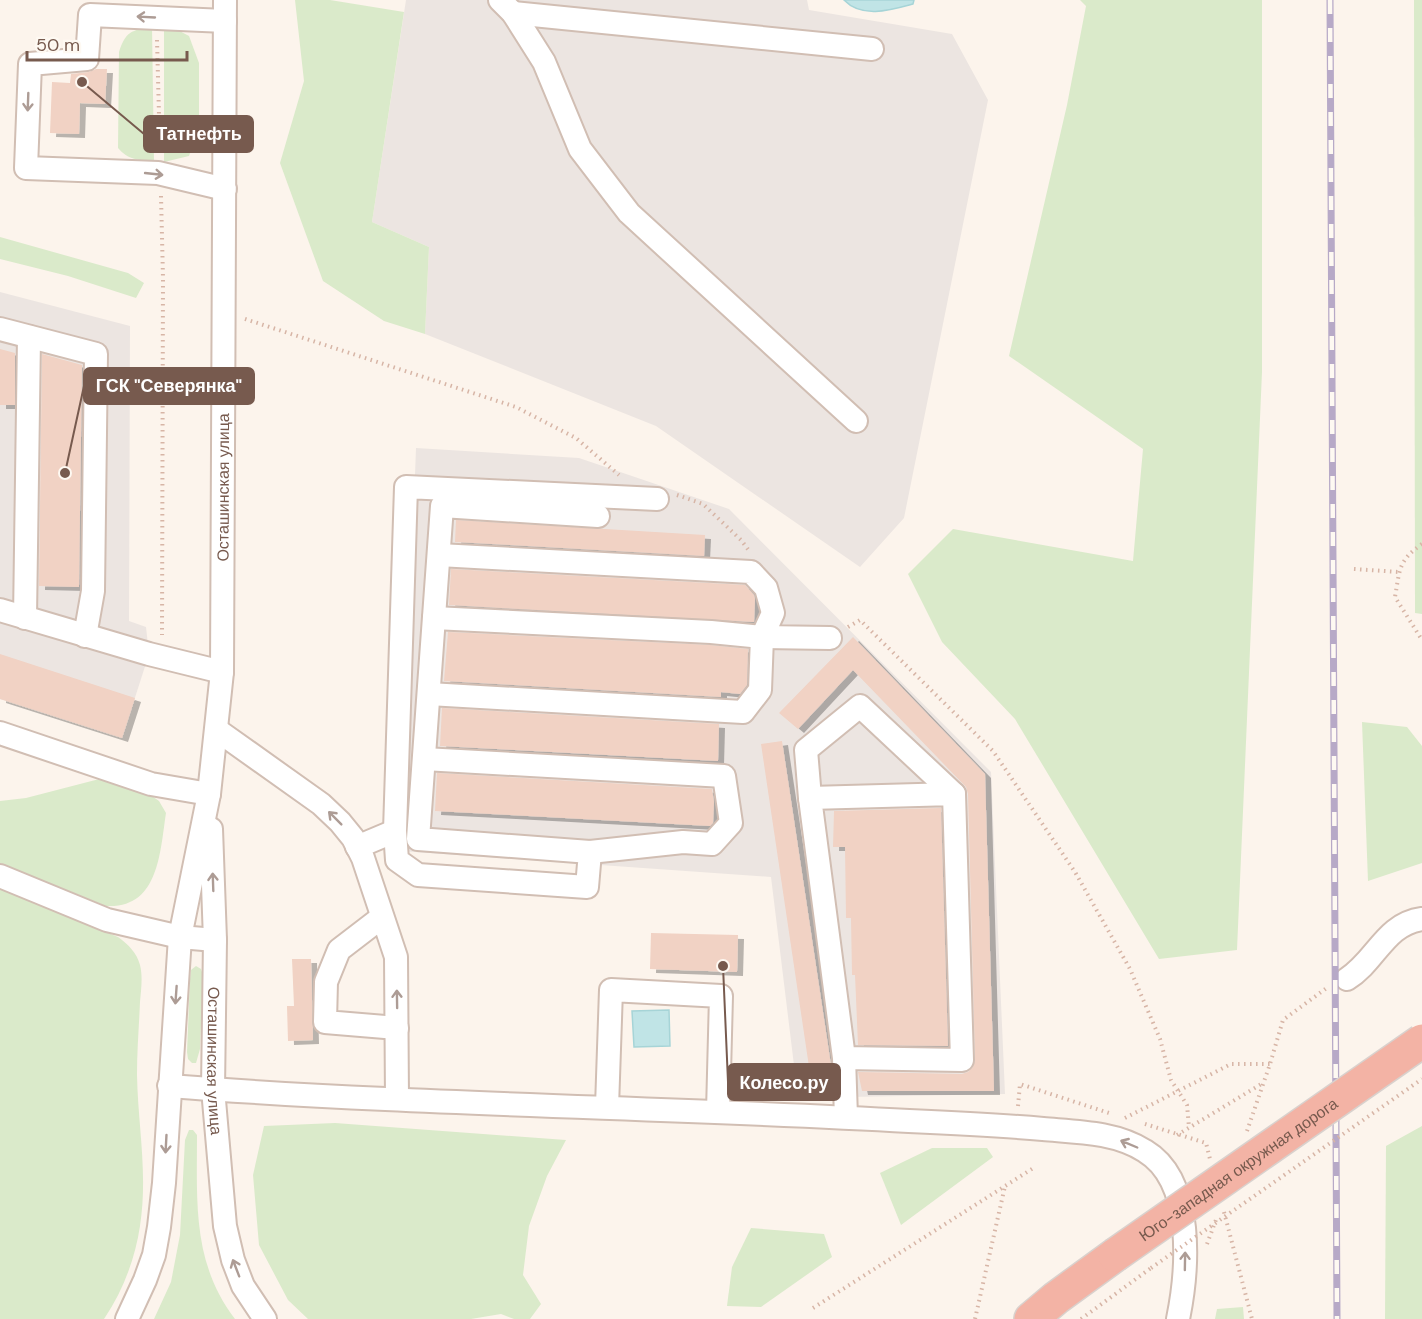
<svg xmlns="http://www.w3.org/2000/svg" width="1422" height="1319" font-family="'DM Sans',sans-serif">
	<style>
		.industrial { fill: #ece5e1 }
		.green { fill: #daeaca }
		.water { fill: #c0e4e6; stroke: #a6d4d7; stroke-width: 1.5 }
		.building { fill: #f1d2c4; filter: url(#shadow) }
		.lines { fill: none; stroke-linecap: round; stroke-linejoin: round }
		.minor-casing { stroke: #d1beb3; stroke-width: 26 }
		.highway-casing { stroke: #d9d1cd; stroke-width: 36 }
		.path { stroke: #d7b5a6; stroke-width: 4; stroke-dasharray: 1.5 4.5; stroke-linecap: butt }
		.minor { stroke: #fff; stroke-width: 22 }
		.highway { stroke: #f3b3a5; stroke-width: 33 }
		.rail-casing { stroke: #b7a9c7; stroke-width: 7 }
		.rail { stroke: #fef9f2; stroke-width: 4.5; stroke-dasharray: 14; stroke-linecap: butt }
		.highway-bridge-casing { stroke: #d9d1cd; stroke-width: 36; stroke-linecap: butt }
		.path-bridge { stroke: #d7b5a6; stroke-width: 4; stroke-dasharray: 1.5 4.5; stroke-linecap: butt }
		.highway-bridge { stroke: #f3b3a5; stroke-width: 33 }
		.oneway { stroke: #ad9c95 }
		.labels { text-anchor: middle; stroke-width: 4.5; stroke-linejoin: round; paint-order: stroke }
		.street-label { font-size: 16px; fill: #775a4e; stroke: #fef9f2 }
		.leader { fill: none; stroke: #775a4e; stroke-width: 2 }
		.callout-dot { fill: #775a4e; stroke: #fef9f2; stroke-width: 2 }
		.callout { fill: #775a4e; stroke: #775a4e; stroke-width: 2 }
		.callout-label { font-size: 18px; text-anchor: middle; font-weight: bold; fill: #fff }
	</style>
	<defs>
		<filter id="shadow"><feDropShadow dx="6" dy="4" stdDeviation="0" flood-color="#0004"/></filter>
	</defs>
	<rect width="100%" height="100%" fill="#fcf4ec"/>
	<g class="industrial">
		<polygon points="406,0 807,0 809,10 952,34 988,100 904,518 860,567 656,426 425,334 429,247 372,222"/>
		<polygon points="0,292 130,326 129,621 146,627 149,654 122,738 0,699"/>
		<polygon points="416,448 579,458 729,509 991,772 1005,1094 798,1098 771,877 401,851"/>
	</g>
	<g class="green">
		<polygon points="295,0 330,0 404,12 372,222 429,247 425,334 384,321 323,281 280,163 304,81"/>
		<polygon points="1080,0 1262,0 1262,372 1237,950 1159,959 1015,719 942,642 908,574 953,529 1133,561 1143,449 1009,356 1067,105 1086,6"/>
		<polygon points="1414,0 1422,0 1422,614 1415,613"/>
		<path d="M 152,26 L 154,162 C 139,160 128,160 118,148 L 119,52 C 126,31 131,31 152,26 Z"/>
		<polygon points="164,27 172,27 189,36 199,63 199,128 189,156 164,162"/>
		<polygon points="0,237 128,273 144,283 136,298 68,276 0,259"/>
		<polygon points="1362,722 1407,727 1422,746 1422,863 1368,881"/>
		<path d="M 107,777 L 149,794 L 159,801 L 166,813 C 160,852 159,909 106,906 L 0,863 L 0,801 L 26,798 Z"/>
		<path d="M 0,888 L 118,937 C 128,944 137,953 140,965 C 143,977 141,990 140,1002 C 139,1026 137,1051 137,1075 C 138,1127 148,1173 140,1226 C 135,1259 123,1291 104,1319 L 0,1319 Z"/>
		<polygon points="196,966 201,969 203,975 200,1049 196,1063 192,1063 188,1059 187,1052 190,979 191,970"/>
		<polygon points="335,1123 566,1140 547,1176 529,1226 523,1275 541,1304 530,1319 514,1319 501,1314 471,1319 308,1319 288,1300 259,1245 253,1175 264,1126"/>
		<polygon points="1422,1126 1422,1319 1385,1319 1386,1146"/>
		<path d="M 189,1130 L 193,1130 L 197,1135 C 197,1201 192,1263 235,1319 L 154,1319 L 171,1282 L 180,1235 L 185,1140 Z"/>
		<polygon points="932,1148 987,1148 993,1157 901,1225 880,1173"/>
		<polygon points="751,1228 824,1234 832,1257 761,1307 727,1306 732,1267"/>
		<polygon points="1243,1307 1244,1319 1215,1319 1217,1309"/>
	</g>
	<g class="water">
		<path d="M 844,0 L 914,0 L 913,4 C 891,10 862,19 844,0 Z"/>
		<polygon points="669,1010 670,1046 634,1047 632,1011"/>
	</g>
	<g class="building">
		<polygon points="96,69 107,69 105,104 80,103 79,134 50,133 52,82 70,83 71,74 89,72"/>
		<polygon points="0,349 15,353 15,405 0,405"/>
		<polygon points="42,354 82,365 79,587 39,586"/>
		<polygon points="456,520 705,535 704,556 455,542"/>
		<polygon points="451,569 745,585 754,595 755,599 754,622 449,605"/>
		<polygon points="448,632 710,645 748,649 747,685 740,694 721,692 721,697 444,681"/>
		<polygon points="853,637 985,774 994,1091 862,1091 858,1072 962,1074 968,1072 973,1067 975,1060 968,794 966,787 853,670 798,729 779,713"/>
		<polygon points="0,654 135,698 122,738 0,699"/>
		<polygon points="442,708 719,724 718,761 440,746"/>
		<polygon points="782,741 831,1065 831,1084 812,1087 761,744"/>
		<polygon points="437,773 712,789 714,802 713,823 710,826 435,811"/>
		<polygon points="941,808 948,1046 858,1045 855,975 852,975 851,918 846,918 845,847 833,847 834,811"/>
		<polygon points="651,933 738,935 737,972 650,969"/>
		<polygon points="292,959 311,959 313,1040 288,1041 287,1006 294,1006"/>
	</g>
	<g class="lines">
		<defs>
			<g id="minor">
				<polyline points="500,0 513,13 544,62 580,149 629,213 856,421"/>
				<polyline points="513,13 872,49"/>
				<polyline points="225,189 158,173 26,168 30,64 87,59 90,15 225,21"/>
				<polyline points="0,329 96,354 93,591 85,636"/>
				<polyline points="439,555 751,572 766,588 773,613 762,637 830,638"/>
				<polyline points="0,610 149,654 222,672"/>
				<polyline points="25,618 29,337"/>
				<polyline points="429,694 743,712 760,690 762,637 711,632 434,618"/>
				<polyline points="217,730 321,804 340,822 353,838 363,858 396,957 397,1099"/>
				<polyline points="0,733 151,784 209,794"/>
				<polyline points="424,759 724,776 731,823 712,844 683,842 590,852"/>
				<polyline points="810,798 806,750 860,706 954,794"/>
				<path id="s1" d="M 211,829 L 215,940 L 213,1089 L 225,1226 L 233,1260 L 243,1286 L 265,1319"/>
				<polyline points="395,831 397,860 418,875 587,887 590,852 418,839 442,506 598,516"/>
				<polyline points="357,847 395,831 406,487 657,499"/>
				<polyline points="0,876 107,920 180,937 215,940"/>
				<polyline points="382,917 339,950 326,982 325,1022 397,1028"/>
				<path d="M 1347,979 C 1376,961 1385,924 1422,919"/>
				<polyline points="844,1058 962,1060 954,794 810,798 844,1058 846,1117"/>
				<path d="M 169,1086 C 415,1105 663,1107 909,1121 C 954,1123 999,1125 1043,1129 C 1077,1132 1115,1132 1145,1151 C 1195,1181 1188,1270 1178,1319"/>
				<polyline points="607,1107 611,990 721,996 718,1112"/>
				<path id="s2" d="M 127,1319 L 145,1280 L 154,1255 L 159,1227 L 164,1183 L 180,937 L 209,794 L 222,672 L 225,0"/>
			</g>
			<polyline id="highway" points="1031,1319 1056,1298 1115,1255"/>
		</defs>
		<use href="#minor" class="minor-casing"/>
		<use href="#highway" class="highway-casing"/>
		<g class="path">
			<polyline points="157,40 160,152"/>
			<polyline points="161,196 163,278 162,635"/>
			<polyline points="245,319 516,407 576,438 619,475"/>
			<polyline points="677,495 703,504 741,540 750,552"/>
			<path d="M 1422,544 C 1398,561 1400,569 1395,597 L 1422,640"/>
			<polyline points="1354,569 1399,572"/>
			<polyline points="848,627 860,620 993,751 1075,872 1130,969 1160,1039 1171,1080 1187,1105 1189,1127"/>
			<polyline points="1018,1106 1020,1084 1109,1113"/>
			<polyline points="1125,1118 1231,1064 1270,1064"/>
			<polyline points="1145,1124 1206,1143 1210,1159"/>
			<polyline points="1247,1131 1270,1064 1283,1020 1328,987"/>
			<polyline points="1177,1135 1263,1083"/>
			<polyline points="1224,1212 1252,1319"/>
			<polyline points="1207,1244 1217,1217"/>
			<polyline points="813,1308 1035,1167"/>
			<polyline points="975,1319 1005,1186"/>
			<polyline points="1081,1319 1151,1268"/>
		</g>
		<use href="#minor" class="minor"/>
		<use href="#highway" class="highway"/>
		<defs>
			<polyline id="rail" points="1330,0 1337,1319"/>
		</defs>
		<use href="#rail" class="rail-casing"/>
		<use href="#rail" class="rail"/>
		<defs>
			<g id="highway-bridge">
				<path id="s3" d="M 1115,1255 L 1422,1041"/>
			</g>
		</defs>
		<use href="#highway-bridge" class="highway-bridge-casing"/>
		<polyline class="path-bridge" points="1151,1268 1422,1079"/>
		<use href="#highway-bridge" class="highway-bridge"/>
	</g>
	<defs><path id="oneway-shaft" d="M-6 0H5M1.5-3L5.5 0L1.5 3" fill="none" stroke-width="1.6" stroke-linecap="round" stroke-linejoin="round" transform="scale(1.5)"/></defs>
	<g class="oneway">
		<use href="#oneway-shaft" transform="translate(146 17) rotate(-177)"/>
		<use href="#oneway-shaft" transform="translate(28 102) rotate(92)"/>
		<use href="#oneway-shaft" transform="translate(154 174) rotate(6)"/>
		<use href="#oneway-shaft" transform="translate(335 818) rotate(-135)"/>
		<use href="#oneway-shaft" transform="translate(213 882) rotate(-92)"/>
		<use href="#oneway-shaft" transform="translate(176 995) rotate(94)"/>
		<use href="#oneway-shaft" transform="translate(397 999) rotate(-91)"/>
		<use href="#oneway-shaft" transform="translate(166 1144) rotate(93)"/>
		<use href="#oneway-shaft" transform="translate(1129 1144) rotate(-157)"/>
		<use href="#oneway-shaft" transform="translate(1185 1261) rotate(-89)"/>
		<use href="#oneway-shaft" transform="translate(236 1268) rotate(-111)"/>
	</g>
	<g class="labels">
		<g class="street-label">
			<text dy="6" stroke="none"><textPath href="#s2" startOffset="842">Осташинская улица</textPath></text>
			<text dy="6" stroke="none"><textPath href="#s1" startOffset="232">Осташинская улица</textPath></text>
			<text dy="6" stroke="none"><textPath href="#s3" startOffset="150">Юго-западная окружная дорога</textPath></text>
		</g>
	</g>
	<path class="leader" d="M82 82L144 134M65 473L84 386M723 966L728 1082"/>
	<g class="callout-dot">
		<circle cx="82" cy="82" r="6"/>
		<circle cx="65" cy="473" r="6"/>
		<circle cx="723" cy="966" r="6"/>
	</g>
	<g class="callout">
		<rect x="144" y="116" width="109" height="36" rx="6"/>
		<rect x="84" y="368" width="170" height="36" rx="6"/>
		<rect x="728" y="1064" width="112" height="36" rx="6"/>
	</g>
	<g class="callout-label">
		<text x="199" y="140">Татнефть</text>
		<text x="169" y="392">ГСК "Северянка"</text>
		<text x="784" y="1089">Колесо.ру</text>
	</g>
	<path d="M27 51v9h160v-9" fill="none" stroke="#775a4e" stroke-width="3"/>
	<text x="36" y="51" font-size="18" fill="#775a4e" stroke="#fef9f2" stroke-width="4.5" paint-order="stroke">50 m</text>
</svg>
